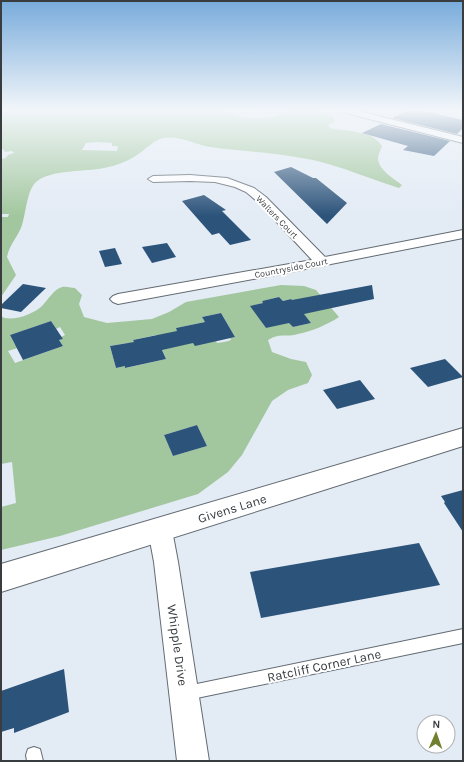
<svg xmlns="http://www.w3.org/2000/svg" width="464" height="762" font-family="Karla,sans-serif">
	<style>
		.green { fill: #a2c79e; fill-rule: evenodd }
		.building { fill: #2c537a }
		.lines { fill: none; stroke-linecap: round; stroke-linejoin: round }
		.service-casing { stroke: #636b73; stroke-width: 2 }
		.minor-casing { stroke: #636b73; stroke-width: 2 }
		.tertiary-casing { stroke: #636b73; stroke-width: 2 }
		.service { fill: #fff; fill-rule: evenodd }
		.minor { fill: #fff; fill-rule: evenodd }
		.tertiary { fill: #fff; fill-rule: evenodd }
		.labels { text-anchor: middle; stroke-width: 4; stroke-linejoin: round; paint-order: stroke }
		.far-street-label { font-size: 9px; fill: #393d40; stroke: #fff }
		.near-street-label { font-size: 13px; fill: #393d40; stroke: #fff }
	</style>
	<rect width="100%" height="100%" fill="#e3ebf5"/>
	<g class="green">
		<path d="M 1,110 L 227,110 C 230,113 233,115 238,116 C 249,119 275,120 284,112 L 283,110 L 321,110 L 334,118 L 335,121 L 328,125 L 330,128 C 347,132 371,129 382,146 C 381,149 378,155 378,159 C 379,170 394,179 402,185 L 399,188 L 390,185 C 368,178 345,168 321,162 C 285,153 247,152 210,147 C 194,144 179,135 163,138 C 153,141 146,149 137,155 C 128,161 116,166 104,168 C 85,172 51,169 36,182 C 27,190 26,213 22,225 C 18,237 10,243 7,257 L 16,275 L 1,297 L 1,217 L 8,217 L 9,214 L 2,214 L 1,216 L 1,159 L 6,158 L 5,157 L 8,156 L 7,155 L 14,153 L 12,151 L 5,152 L 3,149 L 1,149 ZM 97,142 L 112,143 L 112,146 L 118,146 L 117,151 L 82,150 L 86,143 Z"/>
		<path d="M 281,285 L 304,286 L 316,290 L 339,317 C 327,325 312,331 298,334 C 285,338 282,332 268,340 L 272,352 L 291,359 L 306,362 L 312,375 L 308,383 L 288,390 L 272,401 L 242,455 L 228,472 L 198,494 L 60,536 L 1,550 L 1,507 L 16,503 L 12,462 L 1,464 L 1,316 C 10,323 34,314 42,306 C 47,301 54,289 62,287 C 66,286 72,288 75,288 L 82,295 L 79,304 L 84,317 L 107,323 L 152,319 L 169,312 L 186,302 ZM 279,297 L 283,301 L 291,299 L 311,323 L 293,327 L 286,319 L 282,324 L 266,328 L 251,306 L 263,303 L 262,301 ZM 221,313 L 235,337 L 230,338 L 231,340 C 226,342 222,342 217,343 L 216,341 C 200,342 185,346 176,328 L 205,322 L 202,317 ZM 51,321 L 56,329 L 60,327 L 65,335 L 61,337 L 63,339 L 59,340 L 63,346 L 15,363 L 8,351 L 24,346 L 15,345 L 10,335 ZM 156,335 L 166,359 L 126,368 L 125,366 L 116,368 L 110,346 L 128,343 L 129,345 L 135,344 L 133,340 ZM 197,425 L 207,446 L 173,456 L 164,435 Z"/>
	</g>
	<g class="building">
		<polygon points="409,110 419,110 463,120 463,128 457,134 392,118"/>
		<polygon points="381,124 450,141 434,156 403,150 408,146 362,133"/>
		<polygon points="291,167 313,178 316,178 347,203 327,224 274,172"/>
		<polygon points="204,195 226,210 222,211 251,240 230,245 219,233 212,235 182,201"/>
		<polygon points="167,243 176,257 152,263 142,247"/>
		<polygon points="115,248 122,264 105,267 99,251"/>
		<polygon points="23,284 46,288 21,312 1,308 1,305"/>
		<polygon points="372,285 374,299 304,314 311,323 293,327 289,323 266,328 250,306 263,303 262,301 279,297 283,301 291,299 292,300"/>
		<polygon points="221,313 235,337 195,346 193,343 162,350 166,359 125,368 125,366 116,368 110,346 134,342 133,340 177,331 176,328 205,322 202,317"/>
		<polygon points="51,321 63,339 59,340 63,346 23,360 10,335"/>
		<polygon points="445,359 463,377 428,387 410,368"/>
		<polygon points="360,380 375,399 337,409 323,390"/>
		<polygon points="197,425 207,446 173,456 164,435"/>
		<polygon points="463,490 463,532 444,503 445,502 441,496"/>
		<polygon points="419,543 440,585 261,618 250,572"/>
		<polygon points="64,669 69,712 14,733 14,728 1,732 1,691"/>
	</g>
	<g class="lines">
		<defs>
			<g id="service">
				<polygon points="463,629 463,643 187,700 182,698 180,693 182,688 187,686"/>
				<polygon points="34,747 40,749 43,761 27,761 26,755 28,749"/>
			</g>
			<g id="minor">
				<polygon points="341,110 354,110 463,137 463,143 342,112"/>
				<polygon points="190,175 227,178 254,188 266,197 325,257 463,230 463,238 270,276 118,304 113,302 110,299 113,296 118,294 312,260 258,202 246,192 235,187 215,182 190,181 153,182 148,179 153,176"/>
				<polygon points="160,520 168,523 172,530 178,562 209,761 177,761 154,562 148,530 152,523"/>
			</g>
			<polygon id="tertiary" points="463,428 463,446 1,592 1,564"/>
		</defs>
		<use href="#service" class="service-casing"/>
		<use href="#minor" class="minor-casing"/>
		<use href="#tertiary" class="tertiary-casing"/>
		<use href="#service" class="service"/>
		<use href="#minor" class="minor"/>
		<use href="#tertiary" class="tertiary"/>
	</g>
	<linearGradient id="sky" x2="0" y2="1"><stop stop-color="#78abdb"/><stop offset="0.51" stop-color="#f2f6fa"/><stop offset="1" stop-color="#f2f6fa" stop-opacity="0"/></linearGradient>
	<rect width="464" height="216" fill="url(#sky)"/>
	<g class="labels">
		<g class="far-street-label">
			<text transform="translate(277 217) rotate(46)" y="3">Walters Court</text>
			<text transform="translate(291 268) rotate(-11)" y="3">Countryside Court</text>
		</g>
		<g class="near-street-label">
			<text transform="translate(232 508) rotate(-17)" y="5">Givens Lane</text>
			<text transform="translate(178 645) rotate(82)" y="5">Whipple Drive</text>
			<text transform="translate(324 665) rotate(-12)" y="5">Ratcliff Corner Lane</text>
		</g>
	</g>
	<rect width="464" height="762" fill="none" stroke="#393d40" stroke-width="4"/>
	<g transform="translate(436 734) rotate(2)"><circle r="19" fill="#ffffff" stroke="#b0b1b3"/>
	<path d="M0-3L7 15L0 10L-7 15Z" fill="#71802f"/>
	<text y="-6" font-size="11" font-weight="bold" text-anchor="middle" fill="#393d40">N</text>
	</g>
</svg>
